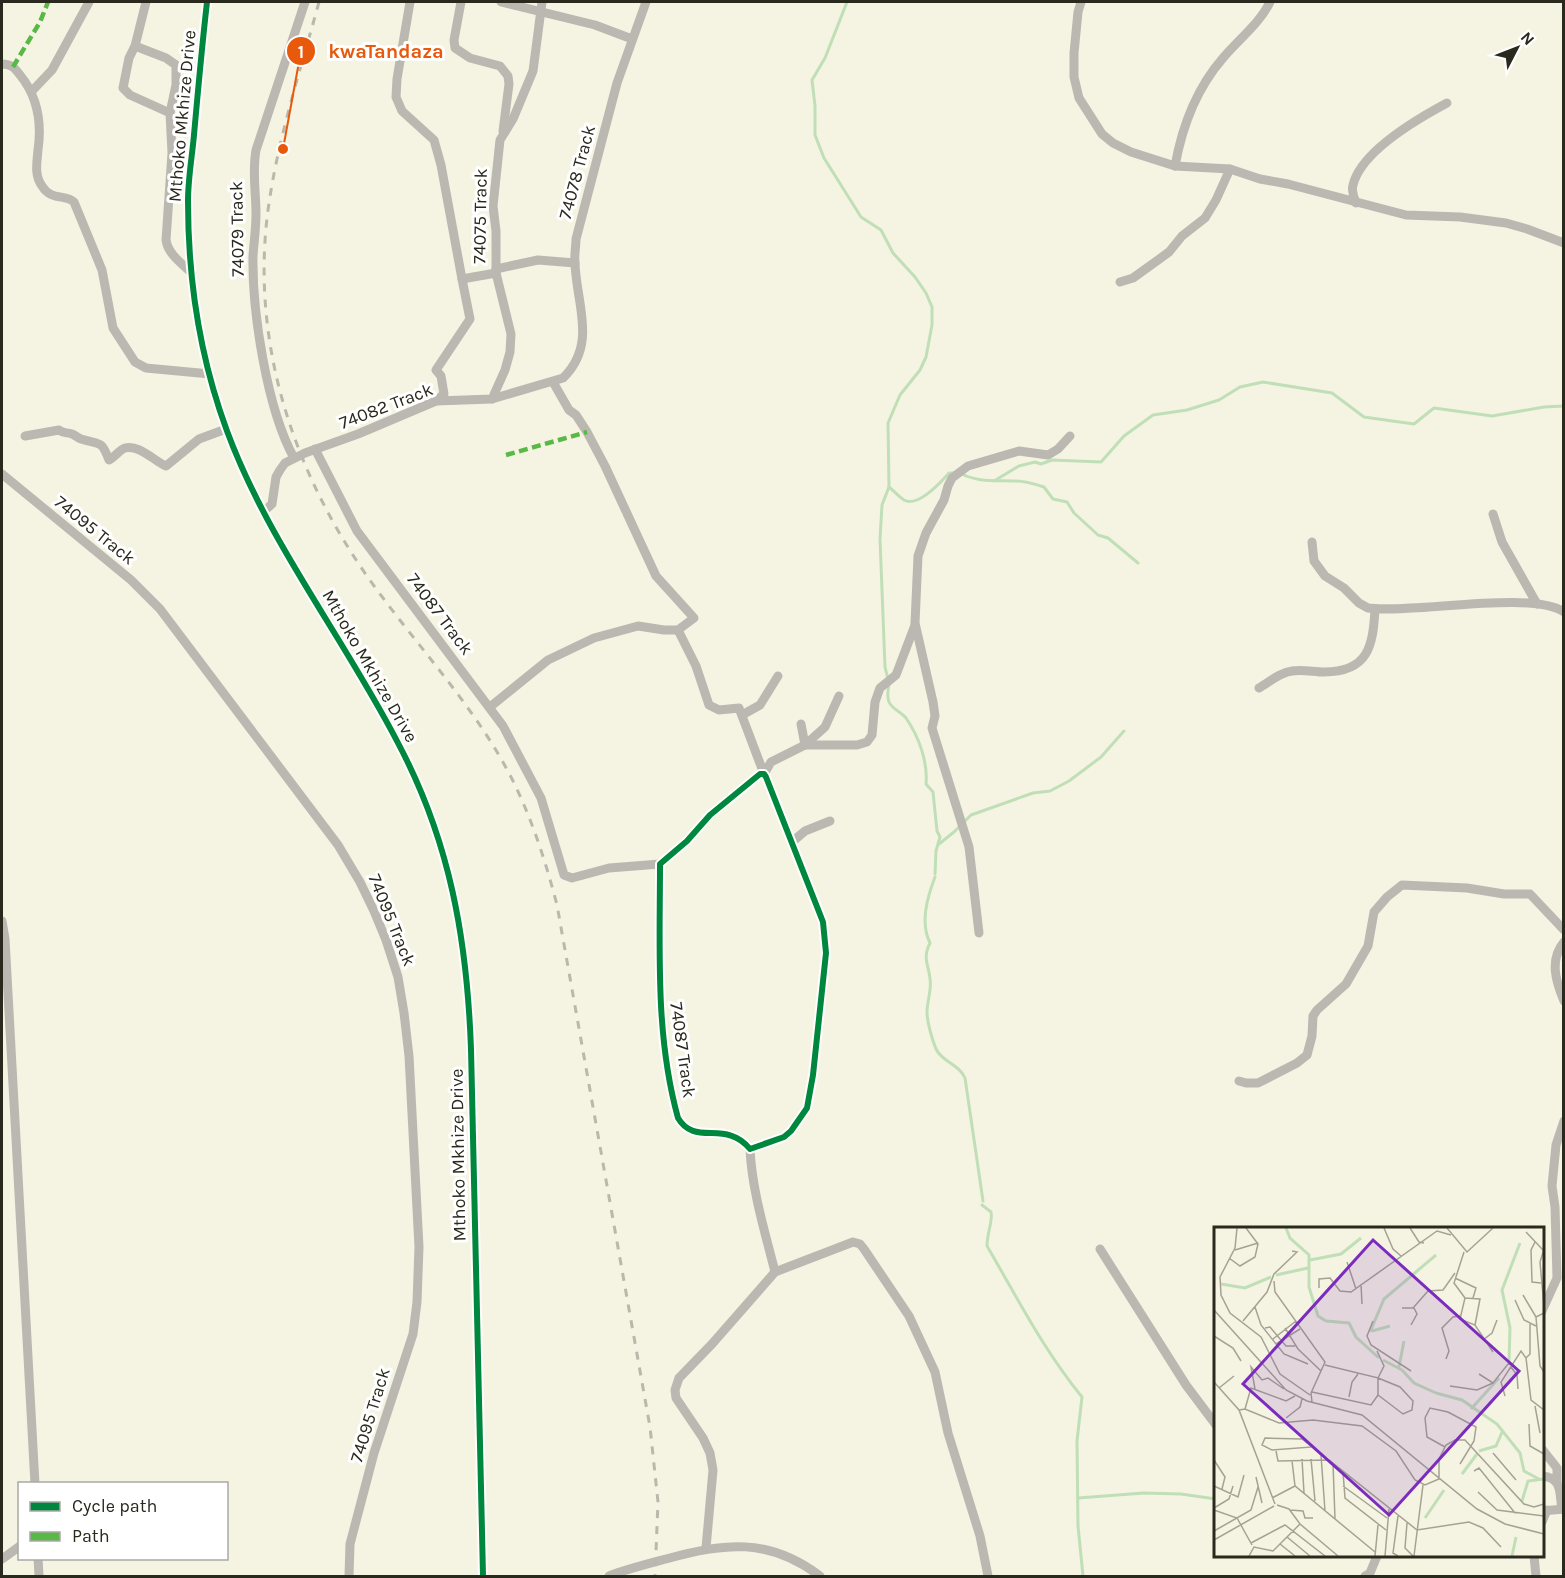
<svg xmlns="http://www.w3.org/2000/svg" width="1565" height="1578" font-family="Karla,sans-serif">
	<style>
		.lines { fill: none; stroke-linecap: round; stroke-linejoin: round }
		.stream { stroke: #c0dfb7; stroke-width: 3 }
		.minor { stroke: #bbb8b2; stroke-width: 9 }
		.rail { stroke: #b9b8ac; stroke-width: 3; stroke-dasharray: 8 8; stroke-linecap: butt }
		.quiet { stroke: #58b947; stroke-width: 4.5; stroke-dasharray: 9 4.5; stroke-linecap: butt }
		.cycleway-casing { stroke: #fff; stroke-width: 10 }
		.cycleway { stroke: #00873e; stroke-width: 6 }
		.labels { text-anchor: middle; stroke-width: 6; stroke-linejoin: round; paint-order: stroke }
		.street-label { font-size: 18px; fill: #2a291d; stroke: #fff }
		.inset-river { fill: none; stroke: #c0dfb7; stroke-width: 3 }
		.inset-road { fill: none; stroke: #a4a393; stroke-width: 1.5 }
		.view { fill: #7b2cbf; fill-opacity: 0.15; stroke: #7b2cbf; stroke-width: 3 }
		.inset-edge { fill: none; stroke: #2a291d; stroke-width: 3 }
		.leader { fill: none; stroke: #e8590c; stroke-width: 2 }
		.callout-dot { fill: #e8590c; stroke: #fff; stroke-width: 2 }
		.mark-label { font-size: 18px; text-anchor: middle; font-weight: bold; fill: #fff }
		.callout-label { font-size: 20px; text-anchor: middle; font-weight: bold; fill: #e8590c; stroke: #fff; stroke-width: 6; stroke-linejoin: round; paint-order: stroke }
	</style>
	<rect width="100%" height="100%" fill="#f5f4e2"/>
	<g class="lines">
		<g class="stream">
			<polyline points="847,2 825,58 812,80 815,106 815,135 824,158 861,217 881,230 893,253 915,277 926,293 932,307 932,325 926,357 920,370 900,395 888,423 889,487 882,505 880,539 885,667 888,679"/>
			<path d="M 960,473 C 978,483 996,480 1016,481 C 1026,481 1035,484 1044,487 L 1053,499 L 1067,502 L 1074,513 L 1098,535 L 1108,538 L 1138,563"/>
			<polyline points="994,481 1019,466 1035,462 1041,464 1052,460 1101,462 1124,436 1153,415 1187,410 1219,400 1240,387 1263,382 1332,393 1364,417 1414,424 1434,408 1492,416 1544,407 1564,406"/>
			<path d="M 889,487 C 894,491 899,497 904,500 C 918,508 941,482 949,473 L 954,473"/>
			<path d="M 889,684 C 888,689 887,697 889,702 C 892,709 901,712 906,718 C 919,737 928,762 926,784 L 933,792 L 937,831 L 940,837 L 936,851 L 935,874"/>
			<polyline points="939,844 954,832 971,815 1033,793 1050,791 1069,781 1101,757 1124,731"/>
			<path d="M 935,877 C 927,898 920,923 930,943 C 922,959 929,965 930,979 C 932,990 927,1001 927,1012 C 927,1022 932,1039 936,1049 C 942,1062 959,1064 965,1078 L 983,1201"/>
			<path d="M 982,1205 L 991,1212 C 993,1221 987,1233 987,1246 C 1018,1299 1043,1349 1082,1397 L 1077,1441 L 1078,1526 L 1083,1576"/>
			<polyline points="1078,1498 1144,1493 1181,1494 1216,1499"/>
		</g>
		<g class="minor">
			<path d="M 146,2 L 135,46 L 129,58 L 123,88 L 130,95 L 170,113 L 172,153 L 166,240 C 168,254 181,263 192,273"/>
			<path d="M 207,2 C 202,46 198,90 194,135 C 192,157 188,179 188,201 C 188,279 200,358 227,431 C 268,542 344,638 398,743 C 450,841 467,939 471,1049 L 483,1576"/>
			<polyline points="410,2 397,79 396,97 402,111 434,140 441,165 462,279"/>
			<polyline points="461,2 454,40 455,48 470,58 500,66 508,76 509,84 503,131"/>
			<polyline points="501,2 595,25 632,39"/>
			<polyline points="1081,2 1078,12 1074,53 1074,77 1079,98 1102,134 1113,143 1131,152 1175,166 1230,169 1260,179 1288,184 1406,215 1460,217 1506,223 1527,229 1564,243"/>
			<polyline points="135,46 166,58 176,65 176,85 170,113"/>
			<path d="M 2,64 C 11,64 15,68 20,75 C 38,97 42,122 38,150 C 37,162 34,175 42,186 C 51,201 65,194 74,202 L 102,270 L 113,328 L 135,362 L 146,368 L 210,374"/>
			<polyline points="32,91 52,70 89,2"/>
			<path d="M 1175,166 C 1182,127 1196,89 1223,58 C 1238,40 1260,23 1270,2"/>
			<path d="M 1356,203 C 1354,197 1351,191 1353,185 C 1361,151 1419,118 1447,103"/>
			<polyline points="496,269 538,260 575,263"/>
			<polyline points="1120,282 1133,278 1169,252 1182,236 1205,218 1216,200 1230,169"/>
			<polyline points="553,382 569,410 576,415 587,432 605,466 656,576 694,618 678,630 696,666 709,705 719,710 739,708 764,774"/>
			<polyline points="492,399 505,370 510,352 511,334 496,273 496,231 493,206 500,140 513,119 533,71 542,2"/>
			<polyline points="436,401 444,394 441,376 436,370 470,319 462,279 496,273"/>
			<path d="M 25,436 L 59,430 C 64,434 66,432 72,434 C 75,435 78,438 81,439 C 100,445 101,439 109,460 C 115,457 119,450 125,448 C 139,444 154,461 166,466 L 199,439 L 226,429"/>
			<polyline points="315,449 357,531 503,726 541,798 564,875 572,878 609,868 660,864"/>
			<path d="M 294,458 C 267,409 252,312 253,256 C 254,242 256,228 256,214 C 256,192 252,172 256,150 L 305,2"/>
			<polyline points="2,474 131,580 160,609 338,845 360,882 374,911 386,940 398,977 404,1013 409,1056 419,1247 417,1302 413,1334 374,1453 350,1544 349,1576"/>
			<path d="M 263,512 L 272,504 L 276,477 L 280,470 L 285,463 L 305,453 L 358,434 L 436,401 L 492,399 L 563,378 C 598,344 576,303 575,263 C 574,255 576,247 576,239 L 617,83 L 646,2"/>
			<polyline points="1493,514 1502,542 1537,604"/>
			<path d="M 1312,542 L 1314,561 L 1325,576 L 1344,588 L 1359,603 L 1368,608 C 1413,614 1531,590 1564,612"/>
			<path d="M 1259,688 C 1270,682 1278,673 1292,671 C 1302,669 1314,672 1324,672 C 1369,672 1373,645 1375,609"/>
			<polyline points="490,707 548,660 594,638 638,626 664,630 678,630"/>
			<polyline points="742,715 760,705 778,676"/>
			<polyline points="801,724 805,745"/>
			<polyline points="805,745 825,727 839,696"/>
			<path d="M 760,774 L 764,774 L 766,777 L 823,922 L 826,953 L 813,1075 L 807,1108 L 791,1131 L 784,1137 L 750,1149 C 726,1119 695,1147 678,1118 C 655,1035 660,949 660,864 L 687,841 L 710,815 Z"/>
			<polyline points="764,774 771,762 805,745 857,745 867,742 872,735 875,702 880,688 896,675 915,625"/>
			<polyline points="792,842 805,831 830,821"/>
			<polyline points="2,921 5,939 35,1484"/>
			<polyline points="979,933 969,847 932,728 935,716 933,702 915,623 918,556 926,533 944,500 948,486 952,478 968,466 1019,451 1048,455 1058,449 1070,436"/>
			<path d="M 1564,942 C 1549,960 1556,982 1564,1001"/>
			<polyline points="1239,1081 1246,1083 1258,1083 1297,1063 1307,1055 1312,1036 1313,1016 1317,1010 1346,984 1368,946 1374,912 1387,897 1402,885 1467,888 1504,894 1530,894 1564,930"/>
			<path d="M 750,1149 C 752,1191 765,1232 775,1272"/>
			<polyline points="1100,1249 1186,1385 1216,1425"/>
			<polyline points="1542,1311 1557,1278 1555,1207 1552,1186 1556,1145 1564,1121"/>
			<polyline points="1542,1449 1557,1468 1557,1483"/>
			<path d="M 1542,1476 C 1563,1478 1559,1493 1562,1509"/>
			<polyline points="1542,1511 1564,1509"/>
			<polyline points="1542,1522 1547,1510"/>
			<polyline points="706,1548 713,1470 710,1453 703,1438 676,1398 675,1390 679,1378 712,1344 775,1272 853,1242 860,1244 864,1249 909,1316 935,1372 948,1433 980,1536 988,1576"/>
			<polyline points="1534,1556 1536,1576"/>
			<polyline points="38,1558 39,1576"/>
			<polyline points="2,1559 20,1546"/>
			<path d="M 609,1576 C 627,1569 647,1564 666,1559 C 725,1543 768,1537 820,1576"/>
			<polyline points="1365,1576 1370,1573 1377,1556"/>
		</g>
		<path class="rail" d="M 319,2 C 301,68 279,135 269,203 C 248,344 296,482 380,594 C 426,656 480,714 514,783 C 533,822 546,863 557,905 L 650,1427 L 658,1502 L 655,1576"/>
		<g class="quiet">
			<polyline points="13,67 40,22 48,2"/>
			<polyline points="506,455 587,432"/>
		</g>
		<defs>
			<g id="cycleway">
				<path d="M 207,2 C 202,46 198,90 194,135 C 192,157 188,179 188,201 C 188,279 200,358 227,431 C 268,542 344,638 398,743 C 450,841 467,939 471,1049 L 483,1576"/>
				<path d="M 760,774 L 764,774 L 766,777 L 823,922 L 826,953 L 813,1075 L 807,1108 L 791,1131 L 784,1137 L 750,1149 C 726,1119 695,1147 678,1118 C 655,1035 660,949 660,864 L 687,841 L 710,815 Z"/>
			</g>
		</defs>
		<use href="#cycleway" class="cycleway-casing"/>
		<use href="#cycleway" class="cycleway"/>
	</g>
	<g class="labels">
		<g class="street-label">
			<text transform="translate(182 116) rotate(-85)" y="6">Mthoko Mkhize Drive</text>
			<text transform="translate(577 172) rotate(-75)" y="6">74078 Track</text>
			<text transform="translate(480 216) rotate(-89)" y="6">74075 Track</text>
			<text transform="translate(237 229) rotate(-91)" y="6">74079 Track</text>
			<text transform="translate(386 406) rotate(-21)" y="6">74082 Track</text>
			<text transform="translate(95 530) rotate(39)" y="6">74095 Track</text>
			<text transform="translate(440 614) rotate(53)" y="6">74087 Track</text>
			<text transform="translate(370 666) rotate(60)" y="6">Mthoko Mkhize Drive</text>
			<text transform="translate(392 920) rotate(68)" y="6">74095 Track</text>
			<text transform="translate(683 1050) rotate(82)" y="6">74087 Track</text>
			<text transform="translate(458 1155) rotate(-91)" y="6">Mthoko Mkhize Drive</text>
			<text transform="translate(370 1415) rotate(-73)" y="6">74095 Track</text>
		</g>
	</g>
	<g transform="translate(1214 1227)">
		<rect width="330" height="330" fill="#f5f4e2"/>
		<path class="inset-river" d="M 72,1 L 76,11 L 95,28 L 95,60 L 104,89 L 112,94 L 135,96 L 142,110 L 165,131M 96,33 L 127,27 L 147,11M 62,48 L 94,41M 7,57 L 31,61 L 57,50M 158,104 L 176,99M 156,105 L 170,72 L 222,28M 169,133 L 188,143M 295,135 L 296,101 L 288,63 L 306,16M 185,140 L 190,114M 188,143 L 200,156 L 222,166M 222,166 L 248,173 L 283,197 L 306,226 L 310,244 L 325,252M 257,182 L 285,151M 265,224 L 282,219 L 289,203M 248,247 L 263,227M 308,274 L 314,254 L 330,252M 211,291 L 230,263M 298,329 L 302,310"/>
		<path class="inset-road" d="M 23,1 L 21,21 L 6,50 L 7,68 L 16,86 L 47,110 L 66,147 L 96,168M 170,1 L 179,22 L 187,29M 196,1 L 205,15 L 210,16M 233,1 L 253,25 L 279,1M 312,5 L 329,23M 321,15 L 317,23 L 318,55 L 327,56M 330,22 L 326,35 L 330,79M 21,23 L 44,16M 250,25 L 240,56 L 251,71 L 246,92 L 261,98 L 279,125M 15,31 L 26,39 L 41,30 L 44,17 L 32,1M 133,35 L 142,62M 241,51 L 262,61 L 259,71M 60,54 L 61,65 L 111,135 L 97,166 L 98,175M 147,57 L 148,77M 105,61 L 105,52 L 116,51 L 126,64 L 137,65 L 223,4 L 237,8M 309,68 L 322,90M 251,71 L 266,72 L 261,98M 301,73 L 310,93 L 322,99M 41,80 L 47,98 L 70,127 L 94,137M 188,81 L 199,81 L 214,64 L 229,63 L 241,46M 0,83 L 72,163 L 93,174 L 148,188 L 263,282 L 291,297 L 330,307M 330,86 L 322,90 L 326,139 L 330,145M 29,94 L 53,65 L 60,47 L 83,25 L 78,24M 159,94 L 153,109 L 157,118 L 197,144M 197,98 L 203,87 L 200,81M 51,101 L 56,100 L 72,119 L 81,119M 71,101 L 84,122 L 107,144M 0,109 L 19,121 L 27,134M 59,112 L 82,94M 269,113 L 278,106 L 283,93M 62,117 L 86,102M 312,131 L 316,127 L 316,97M 232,132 L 235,124 L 228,101 L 239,90 L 246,89M 111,138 L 164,151 L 170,139 L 163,124M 297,140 L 303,148 L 304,162M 265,147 L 279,156 L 294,137 L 298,138M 164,151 L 186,160 L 199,174 L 198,183 L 189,187 L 164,168 ZM 0,155 L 25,183 L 61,277M 236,159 L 263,163 L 279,156M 5,161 L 20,149M 41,162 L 37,140 L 48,153 L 54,151 L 70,162M 98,165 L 157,178 L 164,168M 291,169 L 287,155 L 307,124 L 312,131 L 317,173 L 330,183M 135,170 L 138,155 L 144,147M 321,179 L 326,206M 31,182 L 37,161 L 72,174 L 81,169M 25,183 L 31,182 L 65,196 L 99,193 L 148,199 L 182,224 L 201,253 L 211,258 L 225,252 L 225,232 L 232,218 L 241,213 L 251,213 L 310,277 L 320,280 L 330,277M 72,191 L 86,180 L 88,172M 315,197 L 316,219 L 330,227M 51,211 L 88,212 L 98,220 L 58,223 L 48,218 ZM 98,220 L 107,228 L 111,284M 231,220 L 213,210 L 211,191 L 216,181 L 234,185 L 262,200 L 260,214 L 246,237M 62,224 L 64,234 L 115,233 L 203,303 L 255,295 L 269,301 L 287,320M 279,226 L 302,253M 88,232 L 90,266M 97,232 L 101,274M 0,233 L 11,250 L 8,262M 78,234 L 81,259M 119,236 L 121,292M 260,244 L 265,241 L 301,286M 129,245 L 131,271 L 172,303M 42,250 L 48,276M 0,259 L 24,270 L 30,248M 129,259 L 173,291M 264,265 L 283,283 L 330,289M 58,271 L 81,259 L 161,325M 63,278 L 75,282 L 86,297 L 124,329M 0,281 L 15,272 L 19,259M 0,283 L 23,291 L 38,318M 76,283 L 89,284 L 91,291 L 99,291M 193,296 L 191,321 L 199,329M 0,304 L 37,283 L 44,260M 73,310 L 96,329M 0,313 L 60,279M 37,316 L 71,298 L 111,329M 66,317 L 81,329M 35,329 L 40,320 L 59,324 L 86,297M 161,329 L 164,298M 171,329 L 175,282M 184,329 L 179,326 L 184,289M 200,329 L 209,258"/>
		<path class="view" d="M 159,13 L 305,144 L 175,288 L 29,157 Z"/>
		<rect width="330" height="330" class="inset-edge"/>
	</g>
	<path class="leader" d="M283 149L301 51"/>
	<g class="callout-dot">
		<circle cx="283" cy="149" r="6"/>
		<circle cx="301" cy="51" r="15"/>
	</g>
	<g class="mark-label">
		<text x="301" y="58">1</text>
	</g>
	<g class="callout-label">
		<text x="386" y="58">kwaTandaza</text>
	</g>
	<rect width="1565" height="1578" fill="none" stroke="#2a291d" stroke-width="6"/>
	<rect x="18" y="1482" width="210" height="78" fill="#ffffff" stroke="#aaa9a5" stroke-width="1.5"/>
	<rect x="30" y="1502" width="30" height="9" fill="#00873e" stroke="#aaa9a5" stroke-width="1.5"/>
	<text x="72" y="1512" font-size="18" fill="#2a291d">Cycle path</text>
	<rect x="30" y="1532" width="30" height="9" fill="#58b947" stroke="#aaa9a5" stroke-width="1.5"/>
	<text x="72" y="1542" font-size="18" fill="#2a291d">Path</text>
	<g transform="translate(1517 48) rotate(48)" stroke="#ffffff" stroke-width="4.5" paint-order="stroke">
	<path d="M0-4.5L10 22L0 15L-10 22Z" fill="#2a291d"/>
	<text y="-9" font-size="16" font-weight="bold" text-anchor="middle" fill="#2a291d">N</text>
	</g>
</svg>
